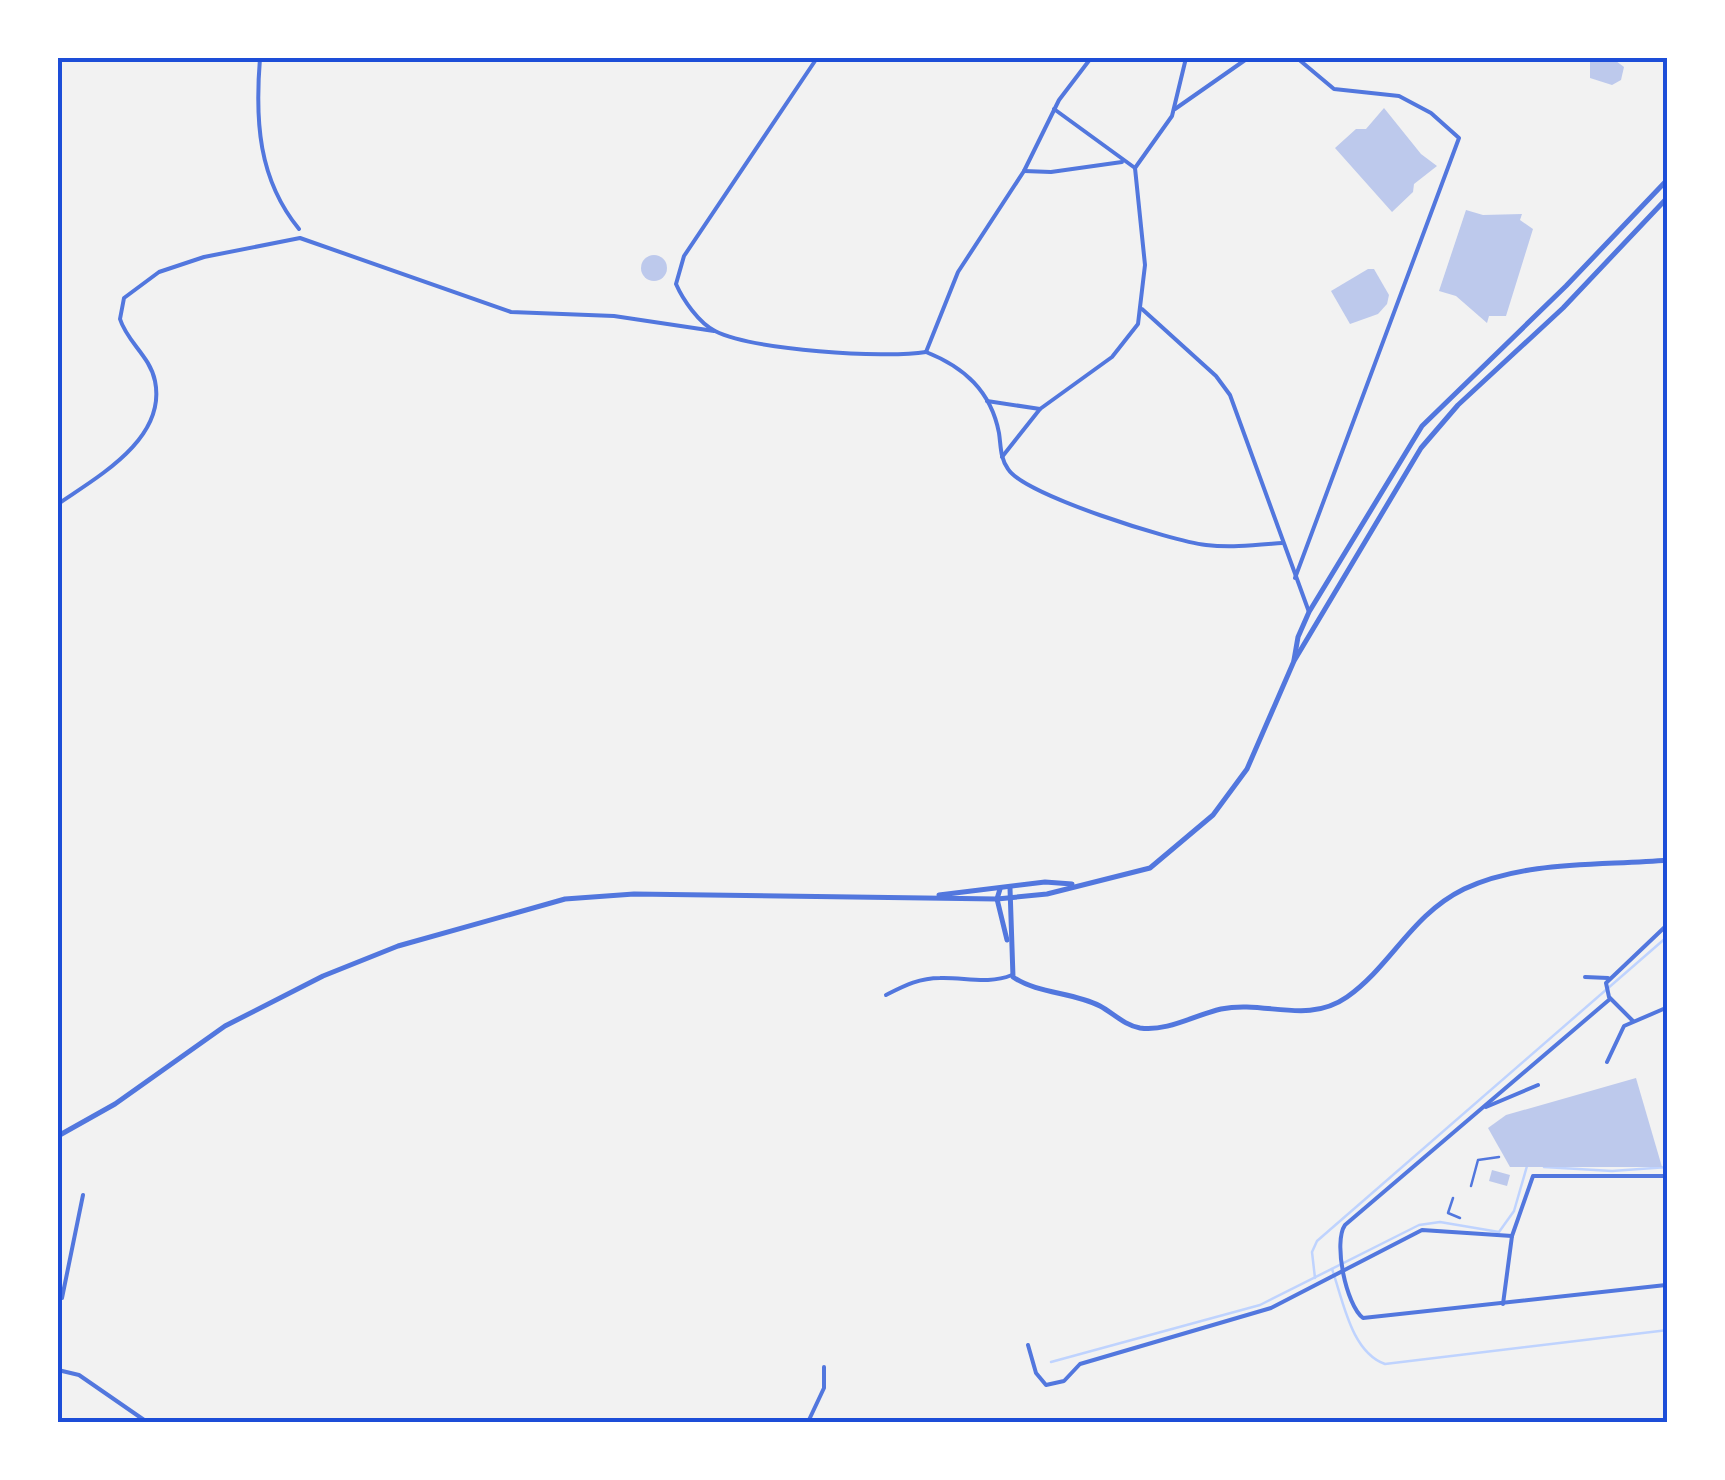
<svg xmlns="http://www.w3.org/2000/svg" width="1725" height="1480" font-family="'DejaVu Sans',sans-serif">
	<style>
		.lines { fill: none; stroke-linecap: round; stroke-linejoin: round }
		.stream { stroke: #bfd3fe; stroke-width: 2.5 }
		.building { fill: #bdc9ec }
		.pedestrian { stroke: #5277de; stroke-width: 2.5 }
		.minor { stroke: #5277de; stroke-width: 4 }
		.tertiary { stroke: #5277de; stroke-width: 5 }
		.neatline { fill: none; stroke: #1d4ed8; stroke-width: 4 }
	</style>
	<rect width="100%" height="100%" fill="#f2f2f2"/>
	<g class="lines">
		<g class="stream">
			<polyline points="1544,1167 1612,1171 1668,1167"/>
			<path d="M 1332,1269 C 1343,1300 1351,1352 1385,1364 L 1668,1330"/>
			<polyline points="1315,1278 1312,1252 1317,1241 1668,936"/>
			<polyline points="1051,1362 1260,1305 1419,1225 1440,1222 1499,1232 1514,1211 1527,1166"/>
		</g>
	</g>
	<g class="building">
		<polygon points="1612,58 1624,67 1621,80 1612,85 1590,78 1590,59"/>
		<polygon points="1384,108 1421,154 1437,166 1414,184 1413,192 1392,212 1335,148 1356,129 1366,129"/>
		<polygon points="1466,210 1483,215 1522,214 1520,220 1533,229 1506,316 1489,316 1487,323 1456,296 1439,291"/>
		<circle cx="654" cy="268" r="13"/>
		<polygon points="1368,269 1374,269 1389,295 1387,304 1378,314 1350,324 1331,291"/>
		<polygon points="1636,1078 1662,1167 1510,1167 1488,1128 1506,1115"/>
		<polygon points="1492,1170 1510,1175 1507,1186 1489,1181"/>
	</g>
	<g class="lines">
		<g class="pedestrian">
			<polyline points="1471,1186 1478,1160 1499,1157"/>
			<polyline points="1453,1198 1448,1213 1460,1218"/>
		</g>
		<g class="minor">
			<path d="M 260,58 C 255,120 258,179 299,229"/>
			<path d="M 817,58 L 684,256 L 676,284 C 683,300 699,323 715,331 C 753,350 884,359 926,352"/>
			<polyline points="1054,109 1135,168"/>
			<polyline points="1175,109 1248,58"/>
			<polyline points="1024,171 1051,172 1122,162"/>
			<polyline points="1142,309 1216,376 1230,395 1309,612"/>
			<path d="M 926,352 C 964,367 991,391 999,433 C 1001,446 1000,458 1008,469 C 1024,495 1172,541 1206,545 C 1231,548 1257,545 1282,543"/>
			<polyline points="926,352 958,272 1024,171 1059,100 1091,58"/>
			<polyline points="987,401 1040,409"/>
			<polyline points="1002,457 1040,409 1112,357 1138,324 1145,265 1135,168 1172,116 1186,58"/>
			<path d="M 58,504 C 97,477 167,439 155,381 C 150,356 127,342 120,319 L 124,298 L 159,272 L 204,257 L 300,238 L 511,312 L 614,316 L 714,331"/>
			<polyline points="1295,578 1459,138 1431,113 1399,96 1334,89 1297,58"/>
			<polyline points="1585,977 1608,978"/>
			<path d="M 886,995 C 904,986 919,978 940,978 C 964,977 988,985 1012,975"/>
			<path d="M 1610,999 L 1345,1225 C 1333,1242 1346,1305 1363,1318 L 1666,1285"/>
			<polyline points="1633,1021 1609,997 1606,983 1668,924"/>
			<polyline points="1607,1062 1624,1026 1668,1007"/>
			<polyline points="1486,1107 1538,1085"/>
			<polyline points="62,1298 83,1195"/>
			<polyline points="1503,1304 1512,1236 1533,1176 1668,1176"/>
			<polyline points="1028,1345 1036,1373 1046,1385 1064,1381 1080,1364 1271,1308 1422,1230 1512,1236"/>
			<polyline points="58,1370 79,1375 147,1422"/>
			<polyline points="808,1422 824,1388 824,1367"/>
		</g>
		<g class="tertiary">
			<polyline points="1294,660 1298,637 1309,612 1422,426 1566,286 1668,179"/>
			<path d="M 1010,888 L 1013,977 C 1038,994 1073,992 1100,1006 C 1113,1013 1124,1025 1140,1028 C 1167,1032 1195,1015 1221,1009 C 1265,1000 1307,1025 1347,997 C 1392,965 1411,915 1464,889 C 1526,860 1601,866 1668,860"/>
			<polyline points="1000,889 997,899 1007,940"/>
			<polyline points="939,895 1045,882 1072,884"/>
			<polyline points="58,1136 115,1104 225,1026 323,976 398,946 565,899 634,894 997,899 1047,894 1150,868 1213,815 1247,769 1294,661 1421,448 1458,405 1563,308 1668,197"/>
			<polyline points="1667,1285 1668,1282"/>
		</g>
	</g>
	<rect width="1725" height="1480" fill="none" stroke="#ffffff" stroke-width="120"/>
	<rect x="60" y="60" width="1605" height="1360" class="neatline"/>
</svg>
